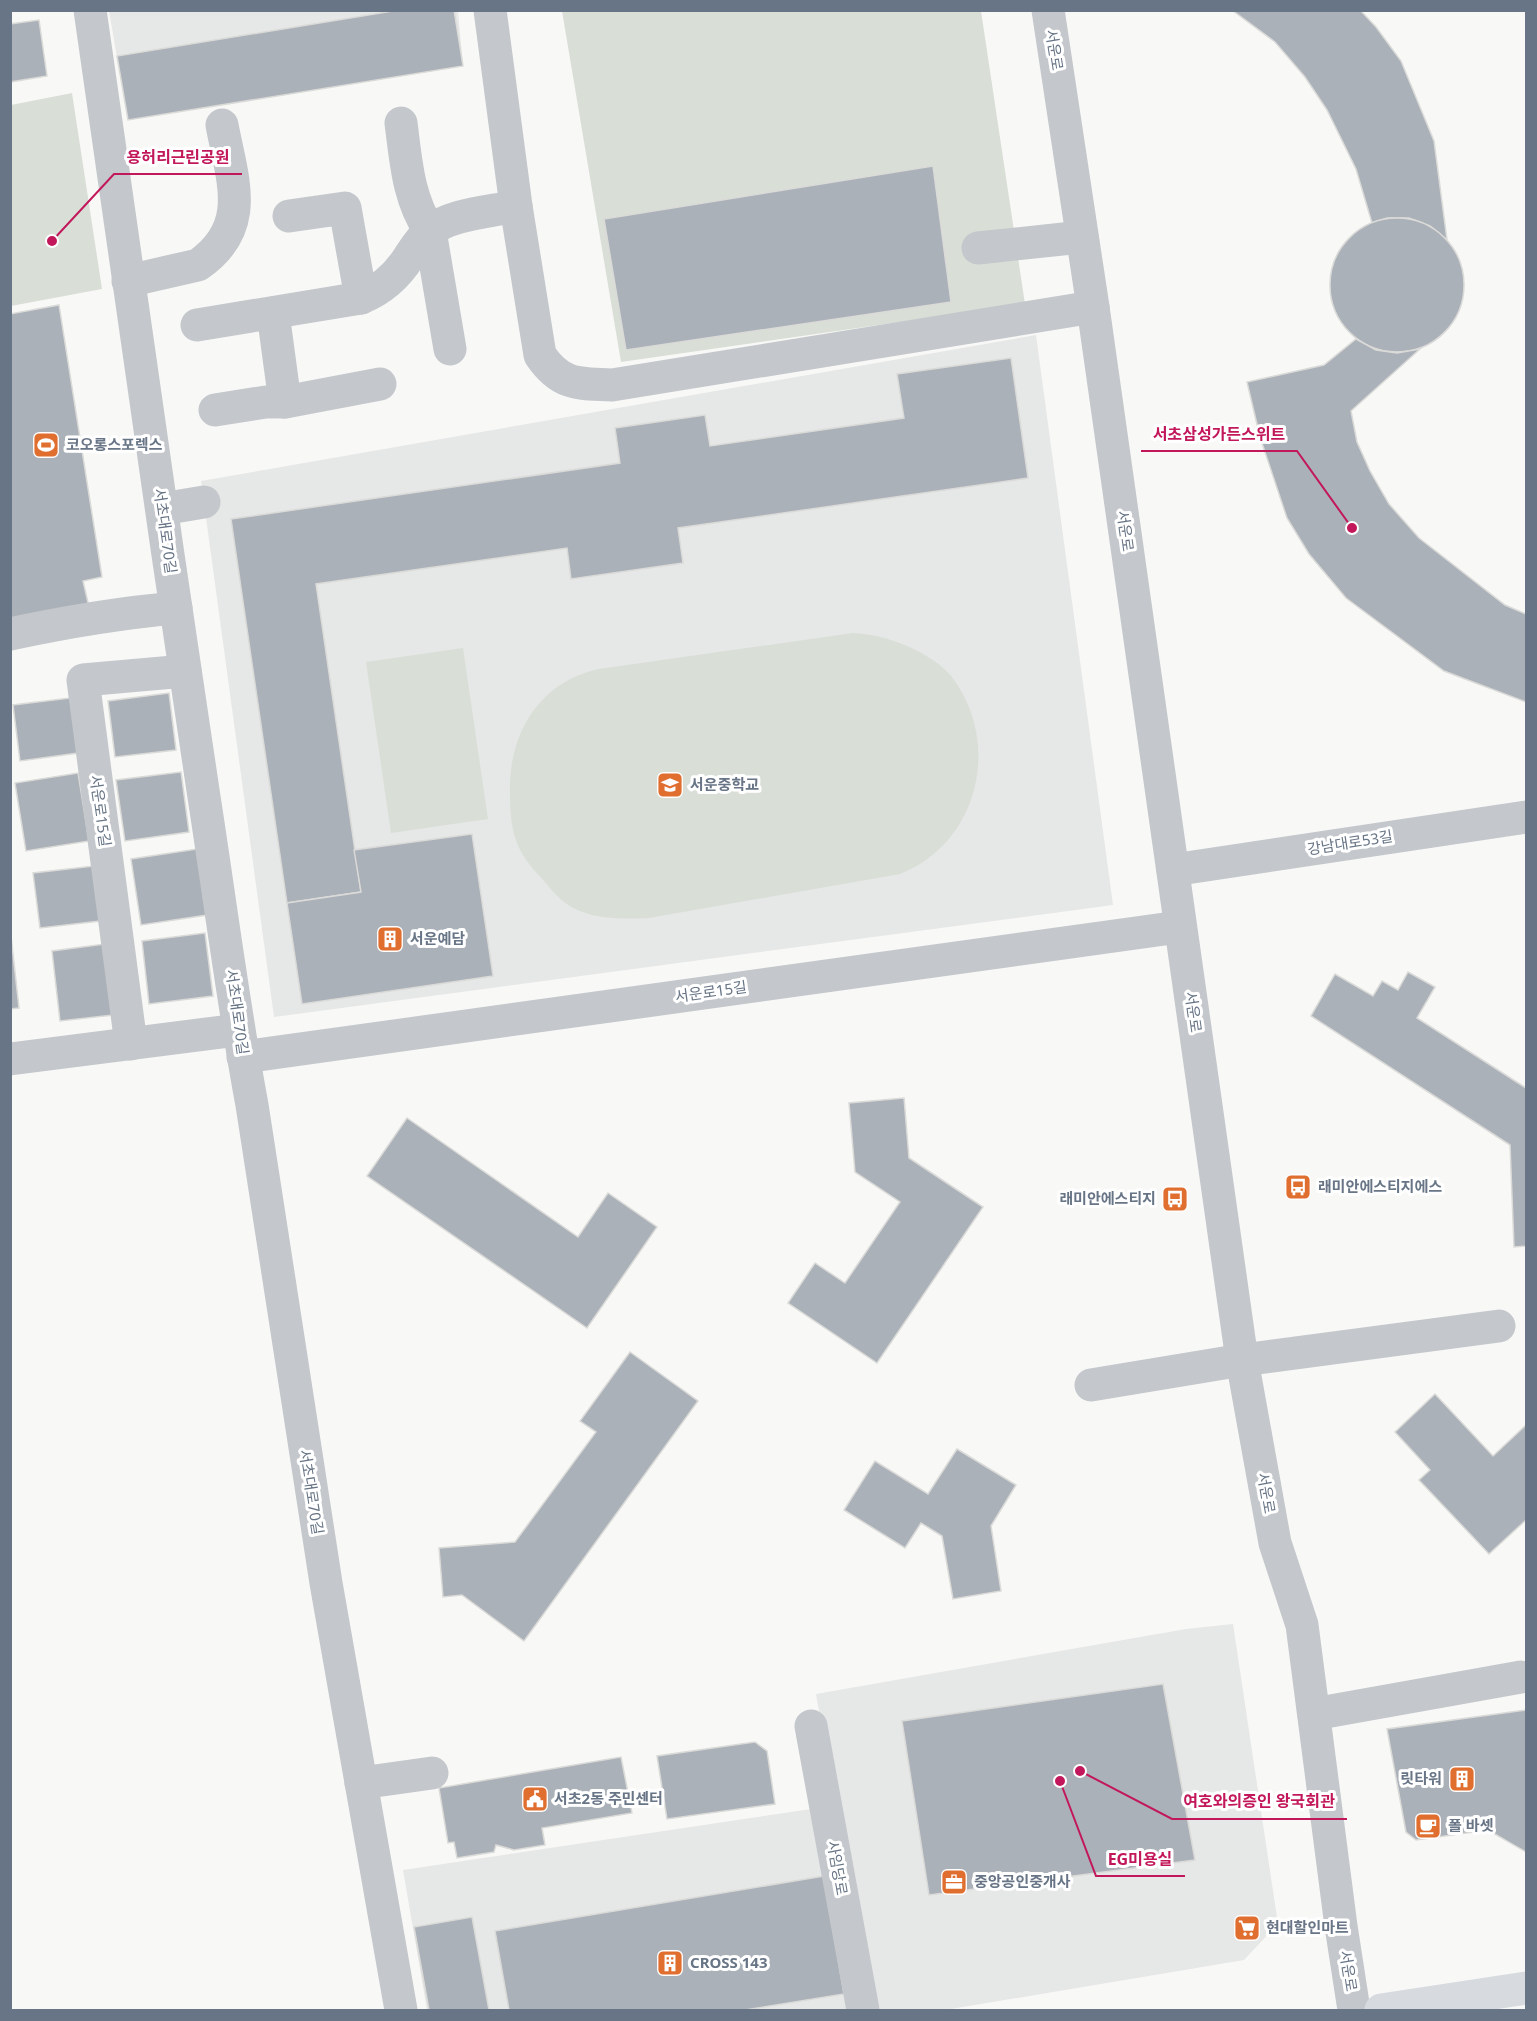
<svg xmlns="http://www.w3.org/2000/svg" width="1537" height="2021" font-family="'Noto Sans','Noto Sans KR',sans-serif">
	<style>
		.built { fill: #e6e7e7 }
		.green { fill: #d9dfd7 }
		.building { fill: #abb1b8; stroke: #dadad8; stroke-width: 1.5 }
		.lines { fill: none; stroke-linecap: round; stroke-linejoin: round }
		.minor { stroke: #c4c7cb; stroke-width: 33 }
		.major { stroke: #d7dadf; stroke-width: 33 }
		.labels { text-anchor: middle; stroke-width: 6; stroke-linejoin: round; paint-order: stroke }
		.street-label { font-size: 15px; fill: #687586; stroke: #fff }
		.poi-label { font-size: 15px; font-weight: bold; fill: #687586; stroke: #fff; text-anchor: start }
		.leader { fill: none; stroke: #c2185b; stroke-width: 2 }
		.callout-dot { fill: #c2185b; stroke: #fff; stroke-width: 2 }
		.callout-label { font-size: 16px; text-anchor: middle; font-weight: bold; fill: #c2185b; stroke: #fff; stroke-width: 6; stroke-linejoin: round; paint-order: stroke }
	</style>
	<rect width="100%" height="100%" fill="#f8f8f6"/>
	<g class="built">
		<polygon points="109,11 458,11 463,66 128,120"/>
		<polygon points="1036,335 1113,905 274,1017 201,481"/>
		<polygon points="1233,1624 1278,1924 1244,1960 945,2010 871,2010 816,1694 1186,1629"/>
		<polygon points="818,1808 857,2010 427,2010 403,1870"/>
	</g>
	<g class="green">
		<polygon points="562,11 981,11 1025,304 621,362"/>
		<polygon points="72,93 102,289 11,306 11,105"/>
		<path d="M 853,633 C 885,634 932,652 952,677 C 1002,743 979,843 900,874 L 649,918 C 622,919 598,920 573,908 C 561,901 552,891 543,880 C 533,869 523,858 517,843 C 511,827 510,811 510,794 C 508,735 538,682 599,669 Z"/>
		<polygon points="463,648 488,819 391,833 366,662"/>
	</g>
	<g class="building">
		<polygon points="399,10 454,10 463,66 128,120 117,56"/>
		<polygon points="1232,10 1360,10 1376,27 1401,61 1434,141 1447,240 1430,226 1409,218 1387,218 1372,223 1356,169 1327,110 1305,77 1275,42"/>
		<polygon points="39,20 47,76 10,82 10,24"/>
		<polygon points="933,166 951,302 626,350 604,219"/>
		<circle cx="1397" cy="285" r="67"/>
		<polygon points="59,305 102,577 83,581 89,607 10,623 10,314"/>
		<polygon points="1356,339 1376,350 1397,353 1420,349 1351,411 1357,442 1370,471 1389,504 1419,538 1505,605 1526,614 1526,702 1444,671 1346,598 1309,554 1287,518 1260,437 1247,382 1324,365"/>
		<polygon points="1011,358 1028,478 678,528 683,563 571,579 567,548 316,584 361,892 287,903 231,519 620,463 615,428 705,415 710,446 904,418 897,374"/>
		<polygon points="169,693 176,750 115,757 108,701"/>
		<polygon points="70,698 78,753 20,761 13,705"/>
		<polygon points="181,772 189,832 125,841 116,780"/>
		<polygon points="78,773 89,841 26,851 15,783"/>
		<polygon points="472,834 493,976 302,1004 287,903 361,892 354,850"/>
		<polygon points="197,849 207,915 141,925 131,859"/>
		<polygon points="94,866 100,921 40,928 33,873"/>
		<polygon points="10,927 19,1008 10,1009"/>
		<polygon points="205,933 213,996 149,1004 142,941"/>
		<polygon points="105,944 113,1015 60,1021 52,951"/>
		<polygon points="1408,972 1435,987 1417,1018 1526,1088 1526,1246 1514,1247 1510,1145 1311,1016 1335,974 1373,996 1382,981 1398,990"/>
		<polygon points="904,1098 909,1158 983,1207 877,1363 788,1303 815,1263 845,1283 900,1202 855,1172 849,1103"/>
		<polygon points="407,1118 578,1237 608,1193 657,1227 587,1328 367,1176"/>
		<polygon points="630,1352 698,1401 524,1641 462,1595 443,1597 439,1548 515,1542 596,1432 580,1421"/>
		<polygon points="1435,1394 1493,1456 1526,1425 1526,1520 1489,1554 1419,1480 1430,1470 1395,1432"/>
		<polygon points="957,1449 1016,1485 991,1526 1001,1591 953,1599 942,1536 921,1523 905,1548 844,1510 875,1461 928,1494"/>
		<polygon points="1163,1684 1195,1860 929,1895 902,1721"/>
		<polygon points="1526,1710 1526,1852 1488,1830 1416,1840 1406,1832 1387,1729"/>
		<polygon points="755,1742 767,1751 775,1804 667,1819 657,1756"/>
		<polygon points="621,1757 632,1813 542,1828 545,1845 514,1850 496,1845 494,1852 457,1858 454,1842 448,1843 439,1788"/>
		<polygon points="824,1876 844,1994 745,2010 509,2010 495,1931"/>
		<polygon points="472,1917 489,2010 429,2010 414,1927"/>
	</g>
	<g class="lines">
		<g class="minor">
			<path d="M 90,10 C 128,273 164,535 204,797 C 220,900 233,1003 252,1105 L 326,1583 L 401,2010"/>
			<path d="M 490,10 L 516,206 L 540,355 C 560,385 578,384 612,385 L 1093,307"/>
			<polyline points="1048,10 1093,307 1242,1360 1275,1543 1302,1625 1341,1926 1354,2010"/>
			<path d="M 401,123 C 406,161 408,199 430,231 L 450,349"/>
			<polyline points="289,216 345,208 361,298"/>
			<polyline points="978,248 1082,237"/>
			<path d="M 128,281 L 198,265 C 253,227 232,179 222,125"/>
			<polyline points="273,313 285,402"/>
			<path d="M 197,325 L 361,298 C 381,290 397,276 409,257 C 415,248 420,239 429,232 C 449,214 490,212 516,206"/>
			<polyline points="215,410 266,402 285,402 380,384"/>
			<polyline points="162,509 204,502"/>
			<path d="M 10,634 C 66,622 119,613 176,608"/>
			<polyline points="1173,870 1526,817"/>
			<polyline points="131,1044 83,680 185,671"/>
			<polyline points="243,1057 1179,927"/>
			<polyline points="10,1059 238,1030"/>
			<polyline points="1091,1385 1242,1360 1499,1326"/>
			<polyline points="1314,1714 1521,1677"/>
			<polyline points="811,1726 863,2010"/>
			<polyline points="361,1783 432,1773"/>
		</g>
		<polyline class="major" points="1381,2010 1526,1988"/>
	</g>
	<defs>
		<symbol id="stadium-square" viewBox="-11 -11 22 22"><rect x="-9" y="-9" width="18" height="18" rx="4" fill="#df6e2f" stroke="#fff"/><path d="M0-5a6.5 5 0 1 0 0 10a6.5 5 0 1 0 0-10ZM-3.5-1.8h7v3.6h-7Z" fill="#fff"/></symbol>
		<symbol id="school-square" viewBox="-11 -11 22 22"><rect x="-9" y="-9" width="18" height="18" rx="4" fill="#df6e2f" stroke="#fff"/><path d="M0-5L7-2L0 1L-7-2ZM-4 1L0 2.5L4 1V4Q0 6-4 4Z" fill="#fff"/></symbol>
		<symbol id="building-square" viewBox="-11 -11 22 22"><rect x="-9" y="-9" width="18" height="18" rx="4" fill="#df6e2f" stroke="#fff"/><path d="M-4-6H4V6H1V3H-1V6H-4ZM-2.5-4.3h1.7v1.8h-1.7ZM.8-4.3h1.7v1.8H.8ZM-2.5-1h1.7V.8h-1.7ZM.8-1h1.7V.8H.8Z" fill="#fff"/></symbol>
		<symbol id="bus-square" viewBox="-11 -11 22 22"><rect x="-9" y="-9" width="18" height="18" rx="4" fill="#df6e2f" stroke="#fff"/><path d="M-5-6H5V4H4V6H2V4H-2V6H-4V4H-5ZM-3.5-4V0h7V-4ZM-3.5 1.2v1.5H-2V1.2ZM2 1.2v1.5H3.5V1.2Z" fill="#fff"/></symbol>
		<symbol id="civic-square" viewBox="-11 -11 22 22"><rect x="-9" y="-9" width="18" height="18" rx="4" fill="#df6e2f" stroke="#fff"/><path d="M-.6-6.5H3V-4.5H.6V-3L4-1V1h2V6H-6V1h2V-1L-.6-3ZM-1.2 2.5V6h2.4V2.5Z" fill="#fff"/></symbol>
		<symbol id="cafe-square" viewBox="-11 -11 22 22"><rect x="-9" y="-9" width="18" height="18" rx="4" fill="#df6e2f" stroke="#fff"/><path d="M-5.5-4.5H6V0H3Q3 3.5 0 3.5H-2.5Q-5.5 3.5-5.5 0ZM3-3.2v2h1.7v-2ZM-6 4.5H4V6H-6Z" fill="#fff"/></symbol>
		<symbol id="office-square" viewBox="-11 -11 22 22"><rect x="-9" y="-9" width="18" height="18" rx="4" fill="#df6e2f" stroke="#fff"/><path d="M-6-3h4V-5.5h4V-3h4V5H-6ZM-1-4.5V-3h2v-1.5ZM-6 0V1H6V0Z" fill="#fff"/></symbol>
		<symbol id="supermarket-square" viewBox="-11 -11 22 22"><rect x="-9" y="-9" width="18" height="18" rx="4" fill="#df6e2f" stroke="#fff"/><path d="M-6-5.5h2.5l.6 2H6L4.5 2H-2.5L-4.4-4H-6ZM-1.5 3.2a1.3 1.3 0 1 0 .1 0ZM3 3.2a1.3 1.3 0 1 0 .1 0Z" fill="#fff"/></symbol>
	</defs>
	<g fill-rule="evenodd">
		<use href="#stadium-square" x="31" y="430" width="30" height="30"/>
		<use href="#school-square" x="655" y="770" width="30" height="30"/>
		<use href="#building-square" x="375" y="924" width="30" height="30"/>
		<use href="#bus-square" x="1283" y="1172" width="30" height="30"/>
		<use href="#bus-square" x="1160" y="1184" width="30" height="30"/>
		<use href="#building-square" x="1447" y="1764" width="30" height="30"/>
		<use href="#civic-square" x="520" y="1784" width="30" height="30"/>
		<use href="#cafe-square" x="1413" y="1811" width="30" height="30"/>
		<use href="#office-square" x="939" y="1867" width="30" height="30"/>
		<use href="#supermarket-square" x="1232" y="1913" width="30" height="30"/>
		<use href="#building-square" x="655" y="1948" width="30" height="30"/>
	</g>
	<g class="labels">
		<g class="street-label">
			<text transform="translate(1054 50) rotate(81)" y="5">서운로</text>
			<text transform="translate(165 531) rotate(82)" y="5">서초대로70길</text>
			<text transform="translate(1125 531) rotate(82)" y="5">서운로</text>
			<text transform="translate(100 811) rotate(82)" y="5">서운로15길</text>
			<text transform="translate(1350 843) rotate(-9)" y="5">강남대로53길</text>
			<text transform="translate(711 992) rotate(-8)" y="5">서운로15길</text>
			<text transform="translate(237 1012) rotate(82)" y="5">서초대로70길</text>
			<text transform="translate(1193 1012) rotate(82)" y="5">서운로</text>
			<text transform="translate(311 1492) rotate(81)" y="5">서초대로70길</text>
			<text transform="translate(1266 1493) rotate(80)" y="5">서운로</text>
			<text transform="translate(837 1868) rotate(80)" y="5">사임당로</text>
			<text transform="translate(1348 1971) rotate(81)" y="5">서운로</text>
		</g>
		<g class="poi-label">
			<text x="66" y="450">코오롱스포렉스</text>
			<text x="690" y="790">서운중학교</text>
			<text x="410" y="944">서운예담</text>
			<text x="1318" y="1192">래미안에스티지에스</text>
			<text x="1156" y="1204" text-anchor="end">래미안에스티지</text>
			<text x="1442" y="1784" text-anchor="end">릿타워</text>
			<text x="554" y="1804">서초2동 주민센터</text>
			<text x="1448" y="1831">폴 바셋</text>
			<text x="974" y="1887">중앙공인중개사</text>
			<text x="1266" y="1933">현대할인마트</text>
			<text x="690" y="1968">CROSS 143</text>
		</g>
	</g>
	<path class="leader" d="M52 241L114 174H242M1352 528L1297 451H1141M1080 1771L1172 1819H1347M1060 1781L1096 1876H1185"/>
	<g class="callout-dot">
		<circle cx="52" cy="241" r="6"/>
		<circle cx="1352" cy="528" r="6"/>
		<circle cx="1080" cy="1771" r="6"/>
		<circle cx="1060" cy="1781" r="6"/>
	</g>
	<g class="callout-label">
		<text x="178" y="163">용허리근린공원</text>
		<text x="1219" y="440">서초삼성가든스위트</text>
		<text x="1259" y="1807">여호와의증인 왕국회관</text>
		<text x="1140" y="1865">EG미용실</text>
	</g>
	<rect width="1537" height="2021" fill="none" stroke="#687586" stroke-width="24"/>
</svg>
